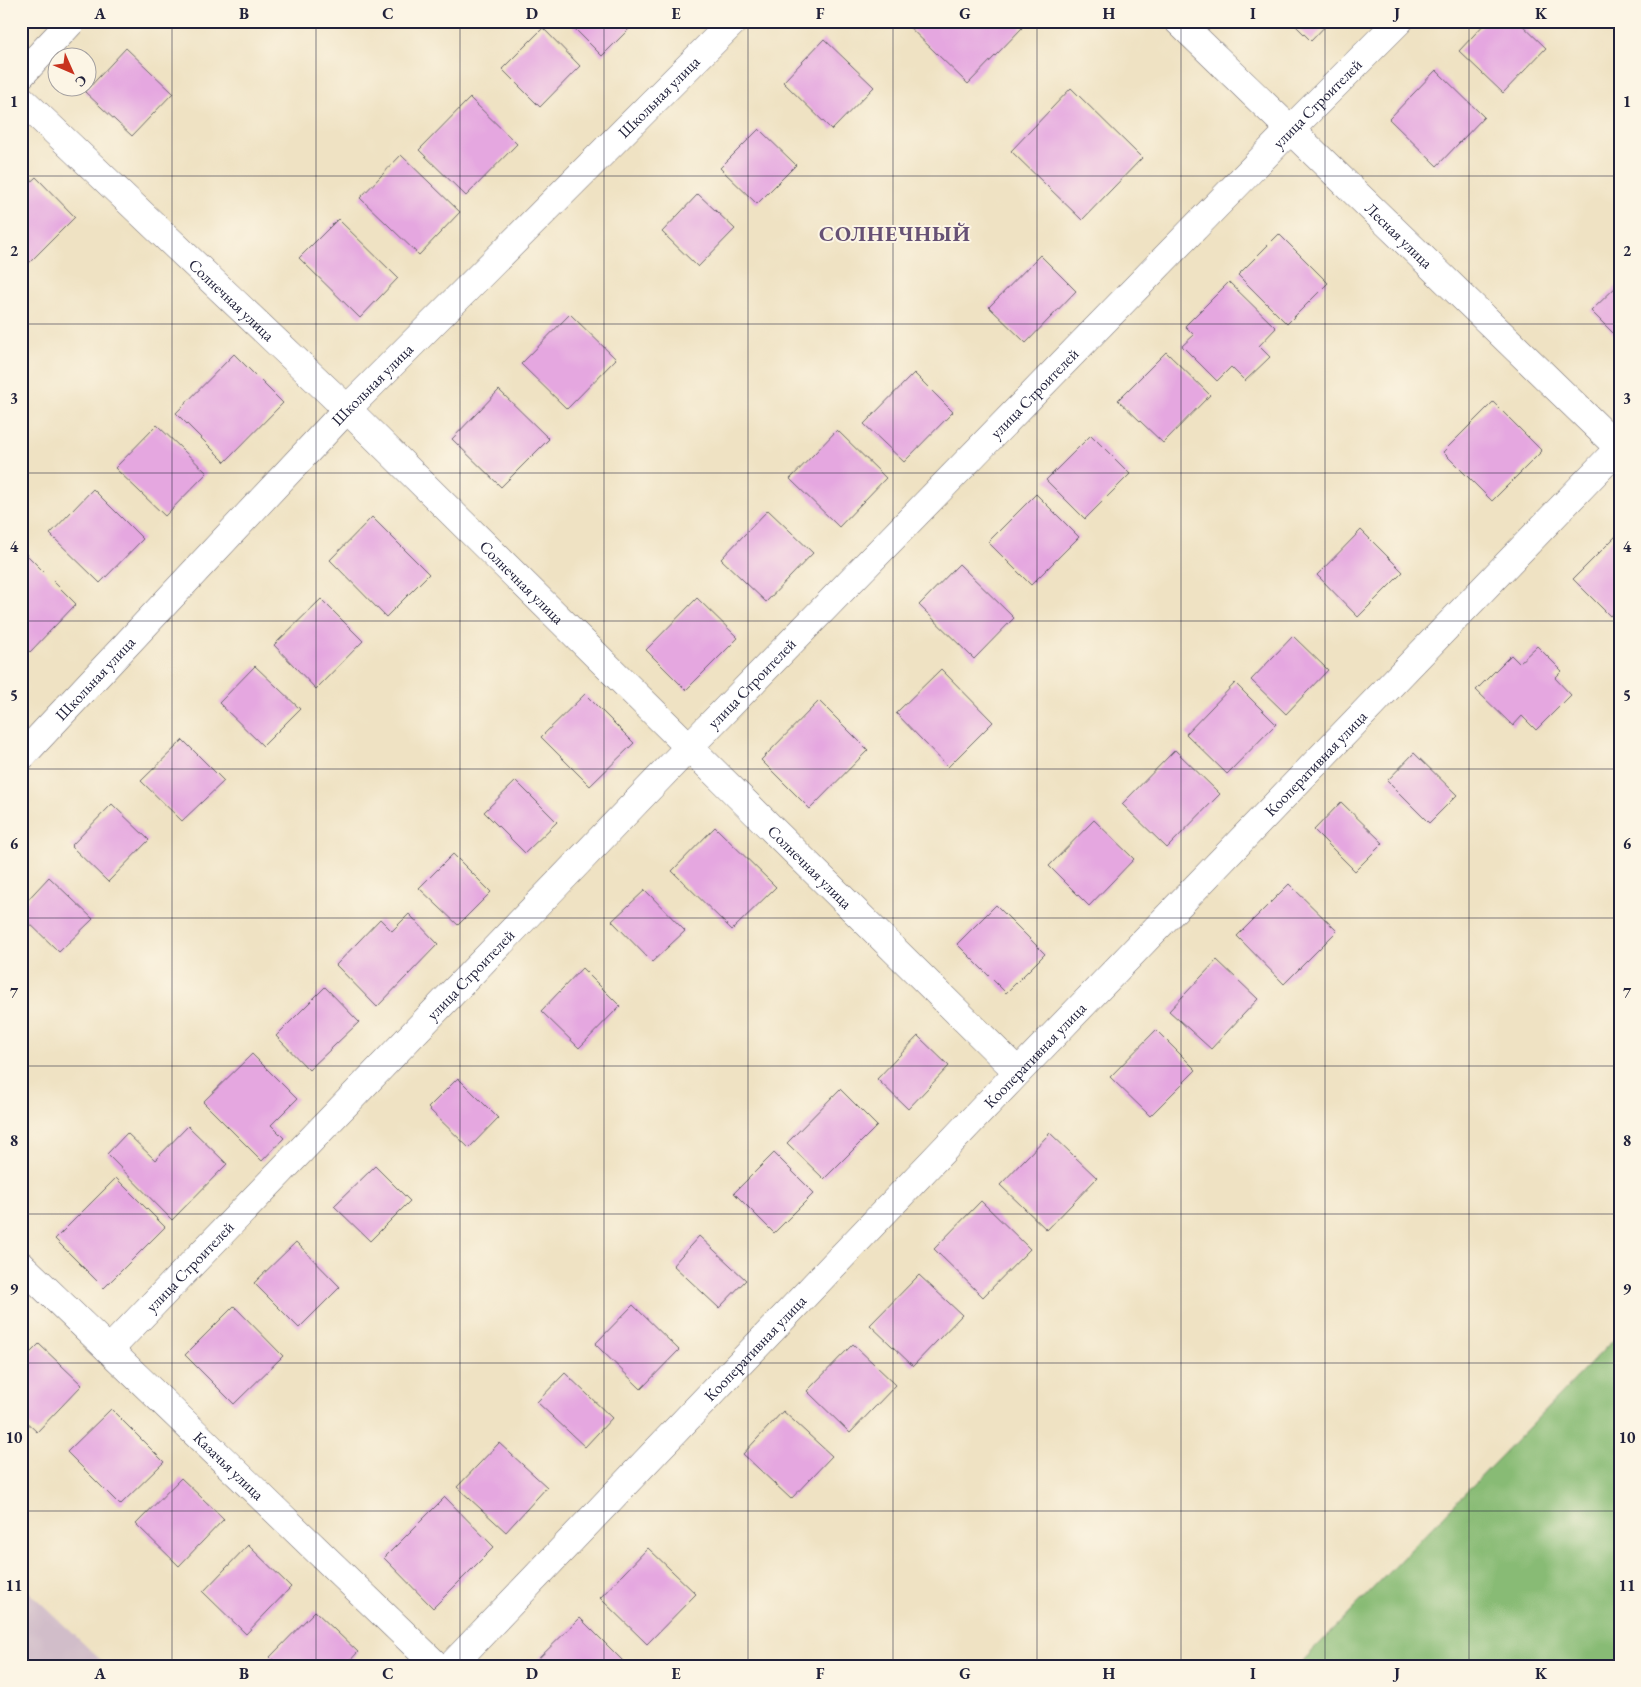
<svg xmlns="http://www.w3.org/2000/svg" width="1641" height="1687" font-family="'EB Garamond',serif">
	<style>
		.industrial { fill: #d1bdc9 }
		.forest { fill: #88bb75; stroke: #556e58 }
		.building { fill: #e5a7e0 }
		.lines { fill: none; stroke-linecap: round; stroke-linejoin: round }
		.minor-casing { stroke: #6a656b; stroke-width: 29 }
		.minor { stroke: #fff; stroke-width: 28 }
		.grid { fill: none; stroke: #22223b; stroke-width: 1; stroke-opacity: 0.55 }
		.labels { text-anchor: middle; stroke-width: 4; stroke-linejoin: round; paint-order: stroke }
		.street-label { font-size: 16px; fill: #22223b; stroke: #fcf5e5 }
		.district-label { font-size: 21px; font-weight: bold; letter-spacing: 1px; fill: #665175; stroke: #fcf5e5 }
		.neatline { fill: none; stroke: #22223b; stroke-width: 2 }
		.grid-label { font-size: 16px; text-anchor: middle; font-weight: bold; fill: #22223b }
	</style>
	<rect width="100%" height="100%" fill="#fcf5e5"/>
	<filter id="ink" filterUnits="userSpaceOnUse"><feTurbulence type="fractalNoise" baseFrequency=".02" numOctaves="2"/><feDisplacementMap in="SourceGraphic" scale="10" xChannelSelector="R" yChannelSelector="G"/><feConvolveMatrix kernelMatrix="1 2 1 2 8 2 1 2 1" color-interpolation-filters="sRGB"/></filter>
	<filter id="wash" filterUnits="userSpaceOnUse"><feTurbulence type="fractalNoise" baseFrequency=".0096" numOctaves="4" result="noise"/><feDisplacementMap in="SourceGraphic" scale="20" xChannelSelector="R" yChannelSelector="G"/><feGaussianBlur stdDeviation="1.12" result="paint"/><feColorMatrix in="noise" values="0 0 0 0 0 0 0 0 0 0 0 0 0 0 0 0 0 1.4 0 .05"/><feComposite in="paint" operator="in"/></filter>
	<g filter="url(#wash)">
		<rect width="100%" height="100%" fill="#efe2c3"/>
		<polygon class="industrial" points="21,1584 107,1666 21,1666"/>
		<polygon class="forest" points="1620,1333 1620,1666 1298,1666"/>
		<g id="blocks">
			<g class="building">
				<polygon points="567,21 637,21 602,56"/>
				<polygon points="903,21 1015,21 1022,28 968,84"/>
				<polygon points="1291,21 1330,21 1311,41"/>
				<polygon points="1487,21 1518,21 1546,48 1503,93 1459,51"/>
				<polygon points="543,28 580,66 540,107 502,69"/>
				<polygon points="824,39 874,87 832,130 783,82"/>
				<polygon points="126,48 173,93 132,136 85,92"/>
				<polygon points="1436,70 1484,117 1437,166 1389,119"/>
				<polygon points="1071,88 1142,158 1082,220 1011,151"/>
				<polygon points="470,98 517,144 466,196 419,150"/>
				<polygon points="759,129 796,165 757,204 720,168"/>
				<polygon points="401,155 460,212 419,255 360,198"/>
				<polygon points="36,177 75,217 23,269 21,267 21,191"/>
				<polygon points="698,194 735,229 698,267 662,232"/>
				<polygon points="338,219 398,278 360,318 299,258"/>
				<polygon points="1279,234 1328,283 1287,324 1238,275"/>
				<polygon points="1040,255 1076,291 1026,343 989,307"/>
				<polygon points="1229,282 1276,328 1259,346 1270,357 1245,381 1231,367 1217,381 1182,346 1194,335 1185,326"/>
				<polygon points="1620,283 1620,340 1591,311"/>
				<polygon points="570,314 616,359 567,409 521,364"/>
				<polygon points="1166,352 1210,395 1163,443 1118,400"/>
				<polygon points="234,354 283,403 225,462 176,413"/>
				<polygon points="914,373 953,412 904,462 864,424"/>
				<polygon points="499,390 549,439 501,487 452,439"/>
				<polygon points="1493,402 1542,451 1492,501 1443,452"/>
				<polygon points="157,425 207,473 165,516 115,468"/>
				<polygon points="837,430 886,478 839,527 790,479"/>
				<polygon points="1091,435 1130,474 1085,519 1046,480"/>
				<polygon points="93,489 143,539 100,583 50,534"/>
				<polygon points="1036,494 1079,537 1031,585 988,542"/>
				<polygon points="768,510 813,553 766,602 721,559"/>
				<polygon points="372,517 429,574 386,617 330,560"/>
				<polygon points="1361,530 1403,572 1358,617 1317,575"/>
				<polygon points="1620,532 1620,606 1610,616 1573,579"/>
				<polygon points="25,553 76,604 30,652 21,644 21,557"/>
				<polygon points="959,564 1014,618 974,659 919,605"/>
				<polygon points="697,598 738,638 686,690 646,650"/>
				<polygon points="321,599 363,641 316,689 274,645"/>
				<polygon points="1293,636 1328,670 1286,714 1251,680"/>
				<polygon points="1537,646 1562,671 1555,678 1571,695 1536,730 1522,716 1513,726 1476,690 1511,655 1519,663"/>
				<polygon points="255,666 300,709 263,746 219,703"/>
				<polygon points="941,669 993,722 948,767 896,713"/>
				<polygon points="1235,683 1276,724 1227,774 1186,734"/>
				<polygon points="585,694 634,743 590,786 541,737"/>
				<polygon points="819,701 868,750 810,809 761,760"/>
				<polygon points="183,740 224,781 182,821 141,781"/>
				<polygon points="1175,750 1220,794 1167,848 1122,804"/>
				<polygon points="1414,753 1457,795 1429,823 1387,781"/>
				<polygon points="516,781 557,822 525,853 484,812"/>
				<polygon points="1341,802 1383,843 1355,871 1314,830"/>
				<polygon points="112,804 149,840 108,882 71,846"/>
				<polygon points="1094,820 1134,859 1089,906 1049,866"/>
				<polygon points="715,827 776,887 732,930 672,871"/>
				<polygon points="453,854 491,892 458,925 419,888"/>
				<polygon points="49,877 93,919 59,952 21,915 21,907"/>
				<polygon points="1289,884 1337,931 1284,984 1237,936"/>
				<polygon points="645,890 685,931 652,962 612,921"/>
				<polygon points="996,905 1045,954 1006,993 957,944"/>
				<polygon points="409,914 438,944 377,1007 336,965 380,919 392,931"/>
				<polygon points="1217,960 1258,999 1211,1049 1169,1011"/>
				<polygon points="582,968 620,1006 579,1048 541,1011"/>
				<polygon points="325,987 359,1022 309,1070 276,1036"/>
				<polygon points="1156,1030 1196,1070 1150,1116 1110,1077"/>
				<polygon points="918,1036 949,1066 908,1109 877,1079"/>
				<polygon points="252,1054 297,1099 271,1125 284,1138 262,1161 203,1102"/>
				<polygon points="458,1078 498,1118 469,1148 428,1108"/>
				<polygon points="840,1089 877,1126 824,1179 787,1143"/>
				<polygon points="188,1126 227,1164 172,1220 107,1154 127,1133 155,1160"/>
				<polygon points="1050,1133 1097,1178 1047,1230 1000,1185"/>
				<polygon points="774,1153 814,1193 774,1233 734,1193"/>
				<polygon points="375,1166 410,1201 370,1241 334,1206"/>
				<polygon points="116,1178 165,1227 104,1288 55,1239"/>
				<polygon points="981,1201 1030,1249 983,1297 934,1249"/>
				<polygon points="699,1236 746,1280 719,1308 673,1265"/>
				<polygon points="296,1242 340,1287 299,1328 254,1283"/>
				<polygon points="919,1275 962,1315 913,1366 870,1325"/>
				<polygon points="633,1305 679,1350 641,1389 595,1344"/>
				<polygon points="234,1306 283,1356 234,1404 185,1355"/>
				<polygon points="39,1344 82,1385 37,1432 21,1417 21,1362"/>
				<polygon points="853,1344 896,1385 850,1433 807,1391"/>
				<polygon points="565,1373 612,1418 585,1447 537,1402"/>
				<polygon points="111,1409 164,1462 120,1505 67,1452"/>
				<polygon points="783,1411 832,1456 791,1499 743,1454"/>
				<polygon points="499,1443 547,1487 506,1532 457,1487"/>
				<polygon points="181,1478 224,1519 179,1566 136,1524"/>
				<polygon points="445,1497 494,1547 433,1608 384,1558"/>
				<polygon points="248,1545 291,1587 246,1634 203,1592"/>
				<polygon points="648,1548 696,1594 647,1644 600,1598"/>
				<polygon points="315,1611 358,1652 345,1666 279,1666 270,1657"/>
				<polygon points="580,1618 628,1666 534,1666 533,1664"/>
				<polygon points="21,1657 30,1666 21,1666"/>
			</g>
		</g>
	</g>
	<g filter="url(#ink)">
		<use href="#blocks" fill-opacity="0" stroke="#6a656b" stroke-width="1"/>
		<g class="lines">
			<defs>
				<g id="minor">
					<path id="s1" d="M 1178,21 L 1620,449"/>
					<polyline points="21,75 72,21"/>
					<path id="s2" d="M 21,99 L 347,409 L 1018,1072"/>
					<path id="s3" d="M 21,757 L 347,409 L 734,21"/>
					<path id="s4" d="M 21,1265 L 437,1666"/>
					<path id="s5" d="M 109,1350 L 690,746 L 1290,130 L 1399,21"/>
					<path id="s6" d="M 451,1666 L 1018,1072 L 1620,447"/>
				</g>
			</defs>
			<use href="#minor" class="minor-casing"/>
			<use href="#minor" class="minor"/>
		</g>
	</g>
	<path class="grid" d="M 172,21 L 172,1666M 316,21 L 316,1666M 460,21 L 460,1666M 604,21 L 604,1666M 748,21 L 748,1666M 893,21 L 893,1666M 1037,21 L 1037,1666M 1181,21 L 1181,1666M 1325,21 L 1325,1666M 1469,21 L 1469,1666M 21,176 L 1620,176M 21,324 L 1620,324M 21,473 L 1620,473M 21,621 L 1620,621M 21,769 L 1620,769M 21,918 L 1620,918M 21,1066 L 1620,1066M 21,1214 L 1620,1214M 21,1363 L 1620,1363M 21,1511 L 1620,1511"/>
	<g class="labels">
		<g class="street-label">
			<text dy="6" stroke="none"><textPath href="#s3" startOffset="918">Школьная улица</textPath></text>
			<text dy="6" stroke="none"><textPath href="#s5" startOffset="1736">улица Строителей</textPath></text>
			<text dy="6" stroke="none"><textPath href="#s1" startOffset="308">Лесная улица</textPath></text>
			<text dy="6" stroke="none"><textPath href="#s2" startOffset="291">Солнечная улица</textPath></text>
			<text dy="6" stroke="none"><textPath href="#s3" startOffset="512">Школьная улица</textPath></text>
			<text dy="6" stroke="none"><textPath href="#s5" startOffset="1331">улица Строителей</textPath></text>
			<text dy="6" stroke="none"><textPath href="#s2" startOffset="696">Солнечная улица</textPath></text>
			<text dy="6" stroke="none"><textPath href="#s3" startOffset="108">Школьная улица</textPath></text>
			<text dy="6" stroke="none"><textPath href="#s5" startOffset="926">улица Строителей</textPath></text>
			<text dy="6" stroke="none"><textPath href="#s6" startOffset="1250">Кооперативная улица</textPath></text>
			<text dy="6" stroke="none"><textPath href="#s2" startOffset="1101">Солнечная улица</textPath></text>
			<text dy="6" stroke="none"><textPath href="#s5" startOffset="521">улица Строителей</textPath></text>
			<text dy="6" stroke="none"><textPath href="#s6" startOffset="845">Кооперативная улица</textPath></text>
			<text dy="6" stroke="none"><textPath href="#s5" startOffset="116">улица Строителей</textPath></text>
			<text dy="6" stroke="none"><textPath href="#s6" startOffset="440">Кооперативная улица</textPath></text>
			<text dy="6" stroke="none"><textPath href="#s4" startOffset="289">Казачья улица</textPath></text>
		</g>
		<g class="district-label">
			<text x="895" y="241">СОЛНЕЧНЫЙ</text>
		</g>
	</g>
	<rect width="1641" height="1687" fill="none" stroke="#fcf5e5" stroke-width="55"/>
	<g transform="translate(72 72) rotate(135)"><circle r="24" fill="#fcf5e5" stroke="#a5a1a1"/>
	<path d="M0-4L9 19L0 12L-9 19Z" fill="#c8321e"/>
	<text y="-8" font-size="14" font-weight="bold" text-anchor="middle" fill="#22223b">С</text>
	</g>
	<rect x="28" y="28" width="1586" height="1632" class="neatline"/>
	<g class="grid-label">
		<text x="100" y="19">A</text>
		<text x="244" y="19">B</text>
		<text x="388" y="19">C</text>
		<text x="532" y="19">D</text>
		<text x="676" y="19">E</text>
		<text x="820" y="19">F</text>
		<text x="965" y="19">G</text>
		<text x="1109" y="19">H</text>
		<text x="1253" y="19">I</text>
		<text x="1397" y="19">J</text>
		<text x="1541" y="19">K</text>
		<text x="14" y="107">1</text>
		<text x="1627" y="107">1</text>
		<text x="14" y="256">2</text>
		<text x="1627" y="256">2</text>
		<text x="14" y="404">3</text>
		<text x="1627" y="404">3</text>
		<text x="14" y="552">4</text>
		<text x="1627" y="552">4</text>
		<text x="14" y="701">5</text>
		<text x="1627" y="701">5</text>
		<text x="14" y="849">6</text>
		<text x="1627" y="849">6</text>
		<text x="14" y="998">7</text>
		<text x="1627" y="998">7</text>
		<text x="14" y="1146">8</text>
		<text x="1627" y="1146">8</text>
		<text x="14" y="1294">9</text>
		<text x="1627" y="1294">9</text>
		<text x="14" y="1443">10</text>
		<text x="1627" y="1443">10</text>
		<text x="14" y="1591">11</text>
		<text x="1627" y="1591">11</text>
		<text x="100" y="1679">A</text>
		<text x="244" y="1679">B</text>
		<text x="388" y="1679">C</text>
		<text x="532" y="1679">D</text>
		<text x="676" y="1679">E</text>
		<text x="820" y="1679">F</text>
		<text x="965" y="1679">G</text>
		<text x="1109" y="1679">H</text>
		<text x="1253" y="1679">I</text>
		<text x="1397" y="1679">J</text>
		<text x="1541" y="1679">K</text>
	</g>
</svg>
